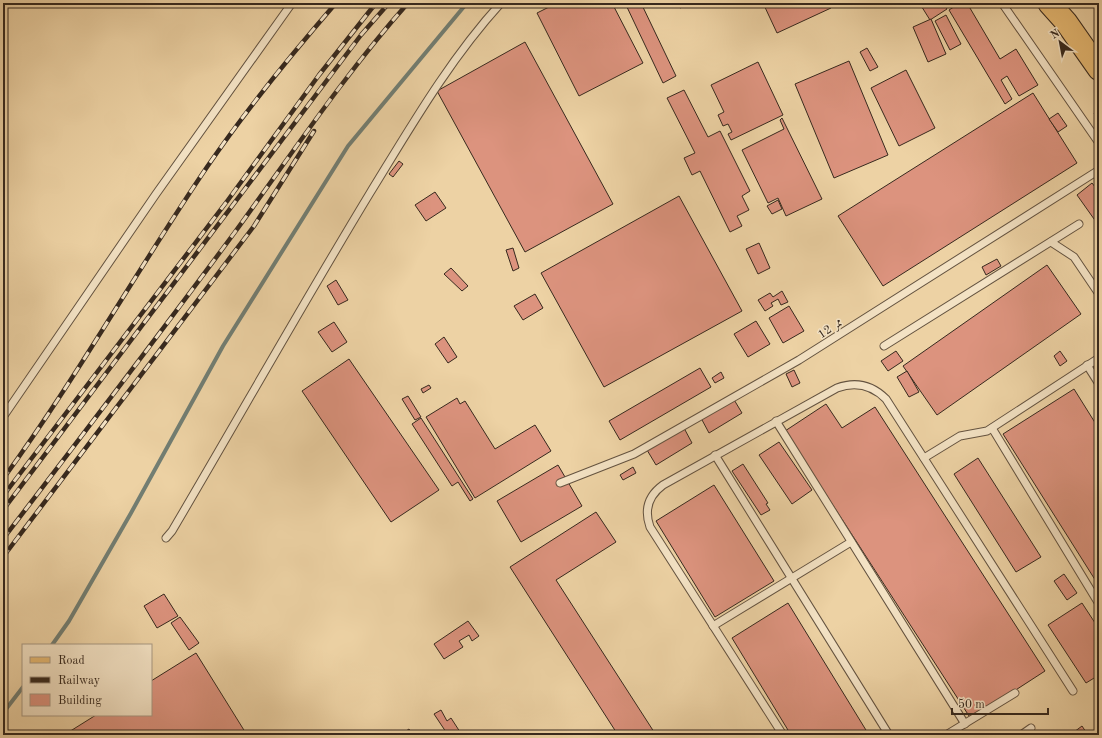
<svg xmlns="http://www.w3.org/2000/svg" width="1102" height="738" font-family="'Old Standard TT',Amiri,serif">
	<style>
		.lines { fill: none; stroke-linecap: round; stroke-linejoin: round }
		.stream { stroke: #727e73; stroke-width: 4 }
		.building { fill: #dc937e; stroke: #37291e }
		.service-casing { stroke: #645340; stroke-width: 9 }
		.primary-casing { stroke: #37291e; stroke-width: 24 }
		.service { stroke: #f3e2c4; stroke-width: 7 }
		.primary { stroke: #e6b972; stroke-width: 22 }
		.rail-casing { stroke: #37291e; stroke-width: 4.5 }
		.rail { stroke: #f3e2c4; stroke-width: 3; stroke-dasharray: 9; stroke-linecap: butt }
		.labels { text-anchor: middle; stroke-width: 3; stroke-linejoin: round; paint-order: stroke }
		.street-label { font-size: 12px; fill: #37291e; stroke: #f3e2c4 }
	</style>
	<rect width="100%" height="100%" fill="#edd2a4"/>
	<filter id="stains"><feTurbulence type="fractalNoise" baseFrequency=".005" numOctaves="4"/><feColorMatrix values="0 0 0 0 .2 0 0 0 0 .09 0 0 0 0 .02 0 0 0 .5 -.17"/></filter>
	<radialGradient id="worn" r=".72"><stop offset=".6" stop-color="#630" stop-opacity="0"/><stop offset="1" stop-color="#630" stop-opacity=".3"/></radialGradient>
	<g class="lines">
		<g class="stream">
			<polyline points="52,645 69,621 131,513 223,346 348,146 467,3"/>
			<polyline points="3,713 23,687"/>
		</g>
	</g>
	<g class="building">
		<polygon points="557,3 612,3 643,63 579,96 537,13"/>
		<polygon points="631,3 641,3 676,76 663,83 626,5"/>
		<polygon points="678,3 691,3 680,8"/>
		<polygon points="763,3 829,3 831,8 777,33"/>
		<polygon points="943,3 947,9 930,20 920,4"/>
		<polygon points="960,3 967,3 1000,59 1016,49 1038,85 1019,96 1007,76 1001,80 1012,99 1005,104 949,10"/>
		<polygon points="946,15 961,44 950,50 935,21"/>
		<polygon points="931,19 946,54 928,62 913,27"/>
		<polygon points="525,42 613,204 525,252 437,91"/>
		<polygon points="867,48 878,67 870,71 860,52"/>
		<polygon points="849,61 888,155 834,178 795,84"/>
		<polygon points="758,62 783,115 731,140 728,134 732,132 728,124 723,126 718,115 724,112 711,85"/>
		<polygon points="906,70 935,128 899,146 871,88"/>
		<polygon points="684,90 708,137 720,131 750,191 742,196 749,210 737,216 742,226 730,232 700,171 692,175 684,158 695,153 667,98"/>
		<polygon points="1033,93 1077,163 883,286 838,216"/>
		<polygon points="1099,110 1099,121 1094,113"/>
		<polygon points="1058,113 1067,126 1058,132 1049,119"/>
		<polygon points="782,118 822,199 786,216 778,198 768,203 742,150 784,129 780,120"/>
		<polygon points="399,161 403,164 393,177 389,174"/>
		<polygon points="1092,183 1099,192 1099,226 1077,195"/>
		<polygon points="435,192 446,208 426,221 415,205"/>
		<polygon points="679,196 742,311 604,387 541,273"/>
		<polygon points="778,200 782,209 772,214 767,206"/>
		<polygon points="759,243 770,268 758,274 746,249"/>
		<polygon points="513,248 519,268 513,271 506,250"/>
		<polygon points="997,259 1001,266 986,275 982,267"/>
		<polygon points="1047,265 1081,314 937,415 903,366"/>
		<polygon points="451,268 468,286 462,291 444,274"/>
		<polygon points="336,280 348,300 338,305 327,286"/>
		<polygon points="782,291 788,302 781,305 778,299 771,303 773,306 765,311 758,300 770,293 773,297"/>
		<polygon points="535,294 543,308 523,320 514,306"/>
		<polygon points="789,306 804,331 783,343 769,318"/>
		<polygon points="756,321 770,344 748,357 734,334"/>
		<polygon points="334,322 347,342 332,352 318,332"/>
		<polygon points="444,337 457,357 448,363 435,344"/>
		<polygon points="896,351 903,361 888,371 881,361"/>
		<polygon points="1060,351 1067,361 1060,366 1054,356"/>
		<polygon points="349,359 439,490 391,522 302,391"/>
		<polygon points="700,368 711,387 620,440 609,421"/>
		<polygon points="794,370 800,383 792,387 786,374"/>
		<polygon points="907,371 919,392 909,397 897,377"/>
		<polygon points="721,372 724,378 715,383 712,378"/>
		<polygon points="429,385 431,388 423,393 421,389"/>
		<polygon points="1074,389 1099,429 1099,586 1003,434"/>
		<polygon points="408,396 421,417 415,420 402,399"/>
		<polygon points="457,398 460,404 465,401 495,449 535,425 551,451 475,498 426,417"/>
		<polygon points="733,398 742,413 709,433 701,418"/>
		<polygon points="826,404 842,428 875,407 1045,671 971,719 785,431"/>
		<polygon points="421,418 473,499 470,501 458,482 452,486 412,424"/>
		<polygon points="684,428 692,443 656,465 647,450"/>
		<polygon points="779,442 812,490 792,504 759,455"/>
		<polygon points="978,458 1041,557 1016,572 954,474"/>
		<polygon points="743,464 768,503 766,504 770,510 761,515 732,471"/>
		<polygon points="558,465 582,506 521,542 497,501"/>
		<polygon points="633,467 636,473 623,480 620,475"/>
		<polygon points="714,485 774,581 715,617 656,521"/>
		<polygon points="596,512 616,542 556,580 656,735 618,735 510,567"/>
		<polygon points="1064,574 1077,593 1067,600 1054,581"/>
		<polygon points="164,594 178,616 157,628 144,606"/>
		<polygon points="788,603 869,735 791,735 732,638"/>
		<polygon points="1082,603 1099,629 1099,675 1086,683 1048,625"/>
		<polygon points="180,617 199,643 189,650 171,623"/>
		<polygon points="468,621 479,636 472,641 469,635 459,641 463,647 444,659 434,644"/>
		<polygon points="196,653 247,735 64,735 96,715 151,715 151,681"/>
		<polygon points="441,710 447,721 451,718 462,735 448,735 434,714"/>
		<polygon points="1082,726 1088,735 1070,735"/>
		<polygon points="409,729 413,735 400,735"/>
	</g>
	<g class="lines">
		<defs>
			<g id="service">
				<polyline points="1002,3 1099,143"/>
				<polyline points="1051,242 1074,257 1099,294"/>
				<polyline points="884,346 1079,224"/>
				<polyline points="1087,365 1099,384"/>
				<polyline points="3,417 156,194 292,3"/>
				<polyline points="776,421 965,724"/>
				<polyline points="992,428 1099,604"/>
				<polyline points="715,455 889,735"/>
				<polyline points="924,458 960,436 987,431 1099,358"/>
				<polyline points="560,483 634,454 799,360 1099,170"/>
				<path d="M 166,538 L 172,531 C 238,419 302,305 370,193 C 410,128 449,60 501,3"/>
				<polyline points="713,626 851,542"/>
				<path d="M 783,735 L 650,527 C 644,510 648,496 663,485 L 837,388 C 856,381 872,385 886,399 L 1073,691"/>
				<polyline points="946,735 1015,693"/>
				<polyline points="1021,735 1031,728"/>
			</g>
			<polyline id="primary" points="1049,3 1066,22 1099,69"/>
		</defs>
		<use href="#service" class="service-casing"/>
		<use href="#primary" class="primary-casing"/>
		<use href="#service" class="service"/>
		<use href="#primary" class="primary"/>
		<defs>
			<g id="rail">
				<path d="M 3,479 C 76,379 137,270 207,167 C 246,110 290,56 336,3"/>
				<polyline points="3,496 228,200 319,75 376,3"/>
				<polyline points="3,510 361,35 389,3"/>
				<path d="M 3,539 C 81,437 159,335 235,232 C 291,155 344,75 408,3"/>
				<polyline points="3,557 254,226 314,131"/>
			</g>
		</defs>
		<use href="#rail" class="rail-casing"/>
		<use href="#rail" class="rail"/>
	</g>
	<g class="labels">
		<g class="street-label">
			<text transform="translate(830 328) rotate(-33)" y="4">ممر 12</text>
		</g>
	</g>
	<rect width="1102" height="738" fill="none" stroke="#edd2a4" stroke-width="16"/>
	<rect x="4" y="4" width="1094" height="730" fill="none" stroke="#37291e" stroke-width="2"/>
	<rect x="8" y="8" width="1086" height="722" fill="none" stroke="#37291e"/>
	<rect x="22" y="644" width="130" height="72" fill="#f3e2c4" stroke="#a89882"/>
	<rect x="30" y="657" width="20" height="6" fill="#e6b972" stroke="#a89882"/>
	<text x="58" y="664" font-size="12" fill="#37291e">Road</text>
	<rect x="30" y="677" width="20" height="6" fill="#37291e" stroke="#a89882"/>
	<text x="58" y="684" font-size="12" fill="#37291e">Railway</text>
	<rect x="30" y="694" width="20" height="12" fill="#dc937e" stroke="#a89882"/>
	<text x="58" y="704" font-size="12" fill="#37291e">Building</text>
	<g transform="translate(1060 42) rotate(328)" stroke="#f3e2c4" stroke-width="3" paint-order="stroke">
	<path d="M0-3L7 15L0 10L-7 15Z" fill="#37291e"/>
	<text y="-6" font-size="11" font-weight="bold" text-anchor="middle" fill="#37291e">N</text>
	</g>
	<path d="M952 708v6h96v-6" fill="none" stroke="#37291e" stroke-width="2"/>
	<text x="958" y="708" font-size="12" fill="#37291e" stroke="#f3e2c4" stroke-width="3" paint-order="stroke">50 m</text>
	<rect width="100%" height="100%" filter="url(#stains)"/>
	<rect width="100%" height="100%" fill="url(#worn)"/>
</svg>
